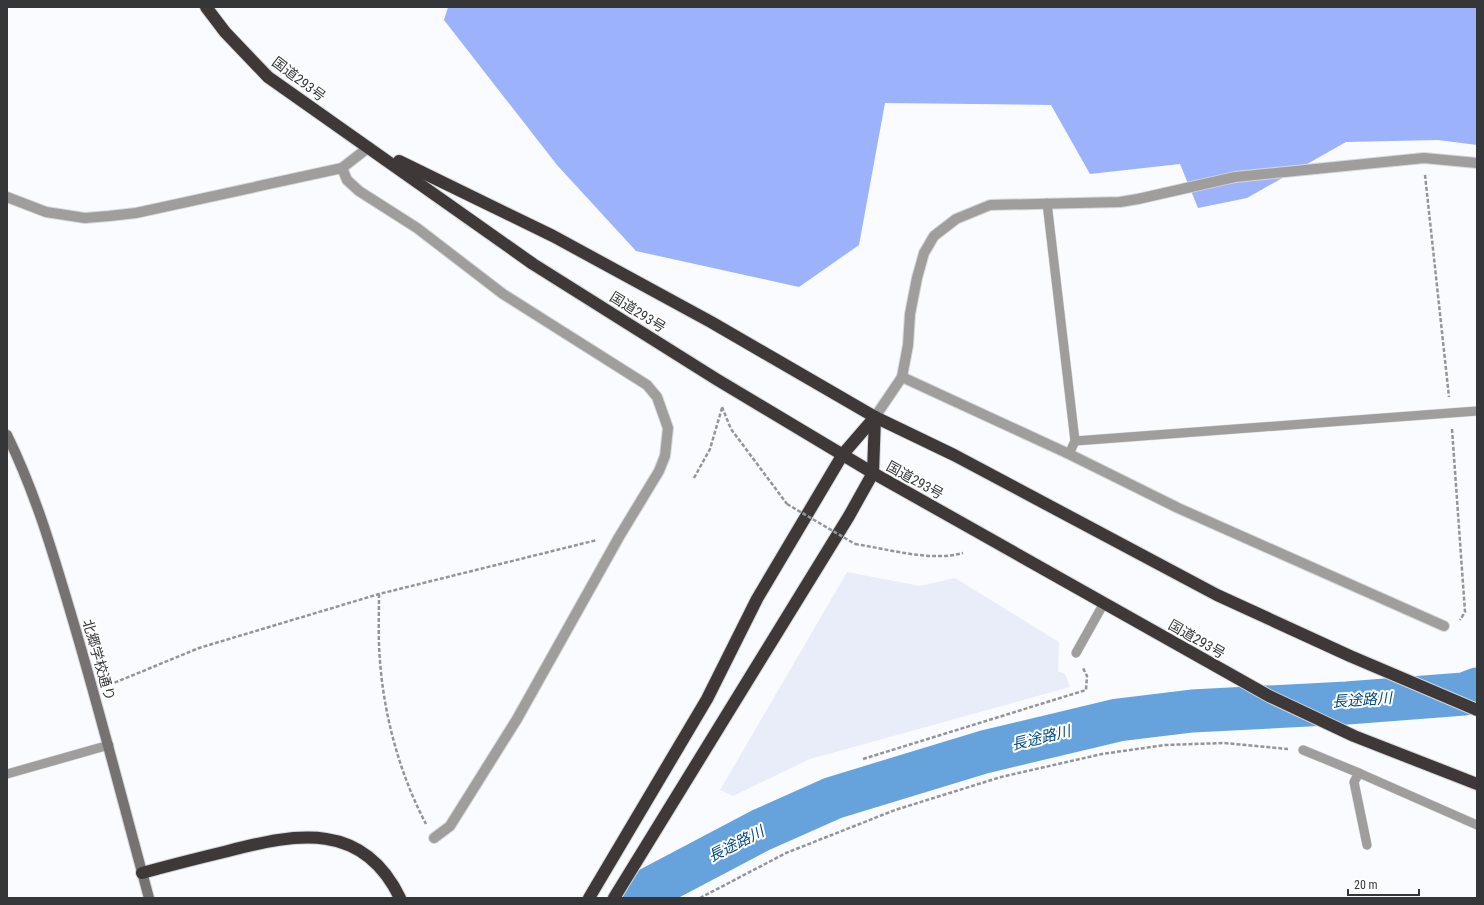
<svg xmlns="http://www.w3.org/2000/svg" width="1484" height="905" font-family="'Roboto Condensed','Noto Sans JP',sans-serif">
	<style>
		.built { fill: #e9edf9 }
		.forest { fill: #9cb2fa }
		.lines { fill: none; stroke-linecap: round; stroke-linejoin: round }
		.river { stroke: #66a2dc; stroke-width: 43 }
		.lane-casing { stroke: #d6d8da; stroke-width: 10 }
		.street-casing { stroke: #d6d8da; stroke-width: 12 }
		.secondary-casing { stroke: #d6d8da; stroke-width: 12 }
		.highway-casing { stroke: #d6d8da; stroke-width: 14 }
		.path { stroke: #949598; stroke-width: 2.5; stroke-dasharray: 4 2; stroke-linecap: butt }
		.lane { stroke: #a09e9d; stroke-width: 9 }
		.street { stroke: #a09e9d; stroke-width: 10 }
		.secondary { stroke: #757271; stroke-width: 10 }
		.highway { stroke: #3e3938; stroke-width: 12 }
		.path-bridge { stroke: #949598; stroke-width: 2.5; stroke-dasharray: 4 2; stroke-linecap: butt }
		.labels { text-anchor: middle; stroke-width: 4; stroke-linejoin: round; paint-order: stroke }
		.street-label { font-size: 14px; fill: #353638; stroke: #fff }
		.water-label { font-size: 15px; font-style: italic; fill: #034b81; stroke: #fff }
	</style>
	<rect width="100%" height="100%" fill="#f9fbfe"/>
	<polygon class="built" points="847,572 920,586 955,578 1059,642 1058,671 1065,674 1070,687 810,759 733,796 720,790"/>
	<polygon class="forest" points="448,7 1477,7 1477,145 1438,140 1346,142 1247,198 1198,208 1180,164 1090,174 1051,105 885,103 859,245 799,287 636,251 557,165 444,20"/>
	<g class="lines">
		<polyline class="river" points="632,898 761,830 833,798 984,752 1118,720 1192,711 1347,703 1464,694 1477,689"/>
		<defs>
			<g id="lane">
				<polyline points="1047,203 1075,441 1069,454"/>
				<polyline points="1075,441 1477,411"/>
				<polyline points="1076,653 1104,603"/>
				<polyline points="1303,750 1359,773 1477,825"/>
				<polyline points="1359,773 1354,782 1367,845"/>
				<polyline points="7,774 109,745"/>
			</g>
			<g id="street">
				<polyline points="342,168 347,180 359,191 417,228 503,294 647,385 657,397 668,428 665,456 659,471 619,537 517,719 450,826 434,838"/>
				<polyline points="7,197 46,212 85,218 109,216 136,213 342,168 369,147"/>
				<polyline points="902,377 908,345 910,314 917,278 924,253 934,236 956,219 990,205 1120,202 1138,199 1235,177 1424,158 1477,163"/>
				<polyline points="875,417 902,377 1069,454 1178,508 1444,626"/>
			</g>
			<path id="secondary" d="M 7,435 C 35,492 53,553 71,614 C 99,708 123,803 149,898"/>
			<g id="highway">
				<polyline points="206,7 225,32 268,77 533,264 716,379 873,473 1269,696 1354,736 1477,784"/>
				<polyline points="399,161 553,236 711,322 875,417 954,455 1217,595 1350,656 1477,710"/>
				<path d="M 142,873 C 171,865 199,858 228,851 C 297,833 363,821 400,898"/>
				<polyline points="589,898 707,699 757,599 843,454 875,417"/>
				<polyline points="614,898 849,516 873,473 875,417"/>
			</g>
		</defs>
		<use href="#lane" class="lane-casing"/>
		<use href="#street" class="street-casing"/>
		<use href="#secondary" class="secondary-casing"/>
		<use href="#highway" class="highway-casing"/>
		<g class="path">
			<polyline points="1425,175 1449,397"/>
			<polyline points="722,407 731,429 787,504"/>
			<polyline points="1452,429 1465,612 1460,620"/>
			<polyline points="694,478 710,449 722,408"/>
			<path d="M 855,544 C 888,549 931,562 963,553"/>
			<path d="M 379,594 C 379,616 378,639 380,661 C 384,716 400,775 426,824"/>
			<polyline points="109,685 199,648 379,594 597,540"/>
			<polyline points="863,759 1086,690 1087,676 1083,668"/>
			<polyline points="700,898 786,853 895,810 1001,777 1102,754 1165,745 1224,743 1288,749"/>
		</g>
		<use href="#lane" class="lane"/>
		<use href="#street" class="street"/>
		<use href="#secondary" class="secondary"/>
		<use href="#highway" class="highway"/>
		<polyline class="path-bridge" points="787,504 855,544"/>
	</g>
	<g class="labels">
		<g class="street-label">
			<text transform="translate(299 79) rotate(37)" y="5">国道293号</text>
			<text transform="translate(638 312) rotate(32)" y="5">国道293号</text>
			<text transform="translate(915 480) rotate(29)" y="5">国道293号</text>
			<text transform="translate(1197 639) rotate(30)" y="5">国道293号</text>
			<text transform="translate(99 660) rotate(74)" y="5">北郷学校通り</text>
		</g>
		<g class="water-label">
			<text transform="translate(1362 700) rotate(-4)" y="5">長途路川</text>
			<text transform="translate(1041 738) rotate(-14)" y="5">長途路川</text>
			<text transform="translate(736 844) rotate(-27)" y="5">長途路川</text>
		</g>
	</g>
	<rect width="1484" height="905" fill="none" stroke="#353638" stroke-width="16"/>
	<path d="M1348 889v6h71v-6" fill="none" stroke="#353638" stroke-width="2"/>
	<text x="1354" y="889" font-size="12" fill="#353638" stroke="#ffffff" stroke-width="3" paint-order="stroke">20 m</text>
</svg>
